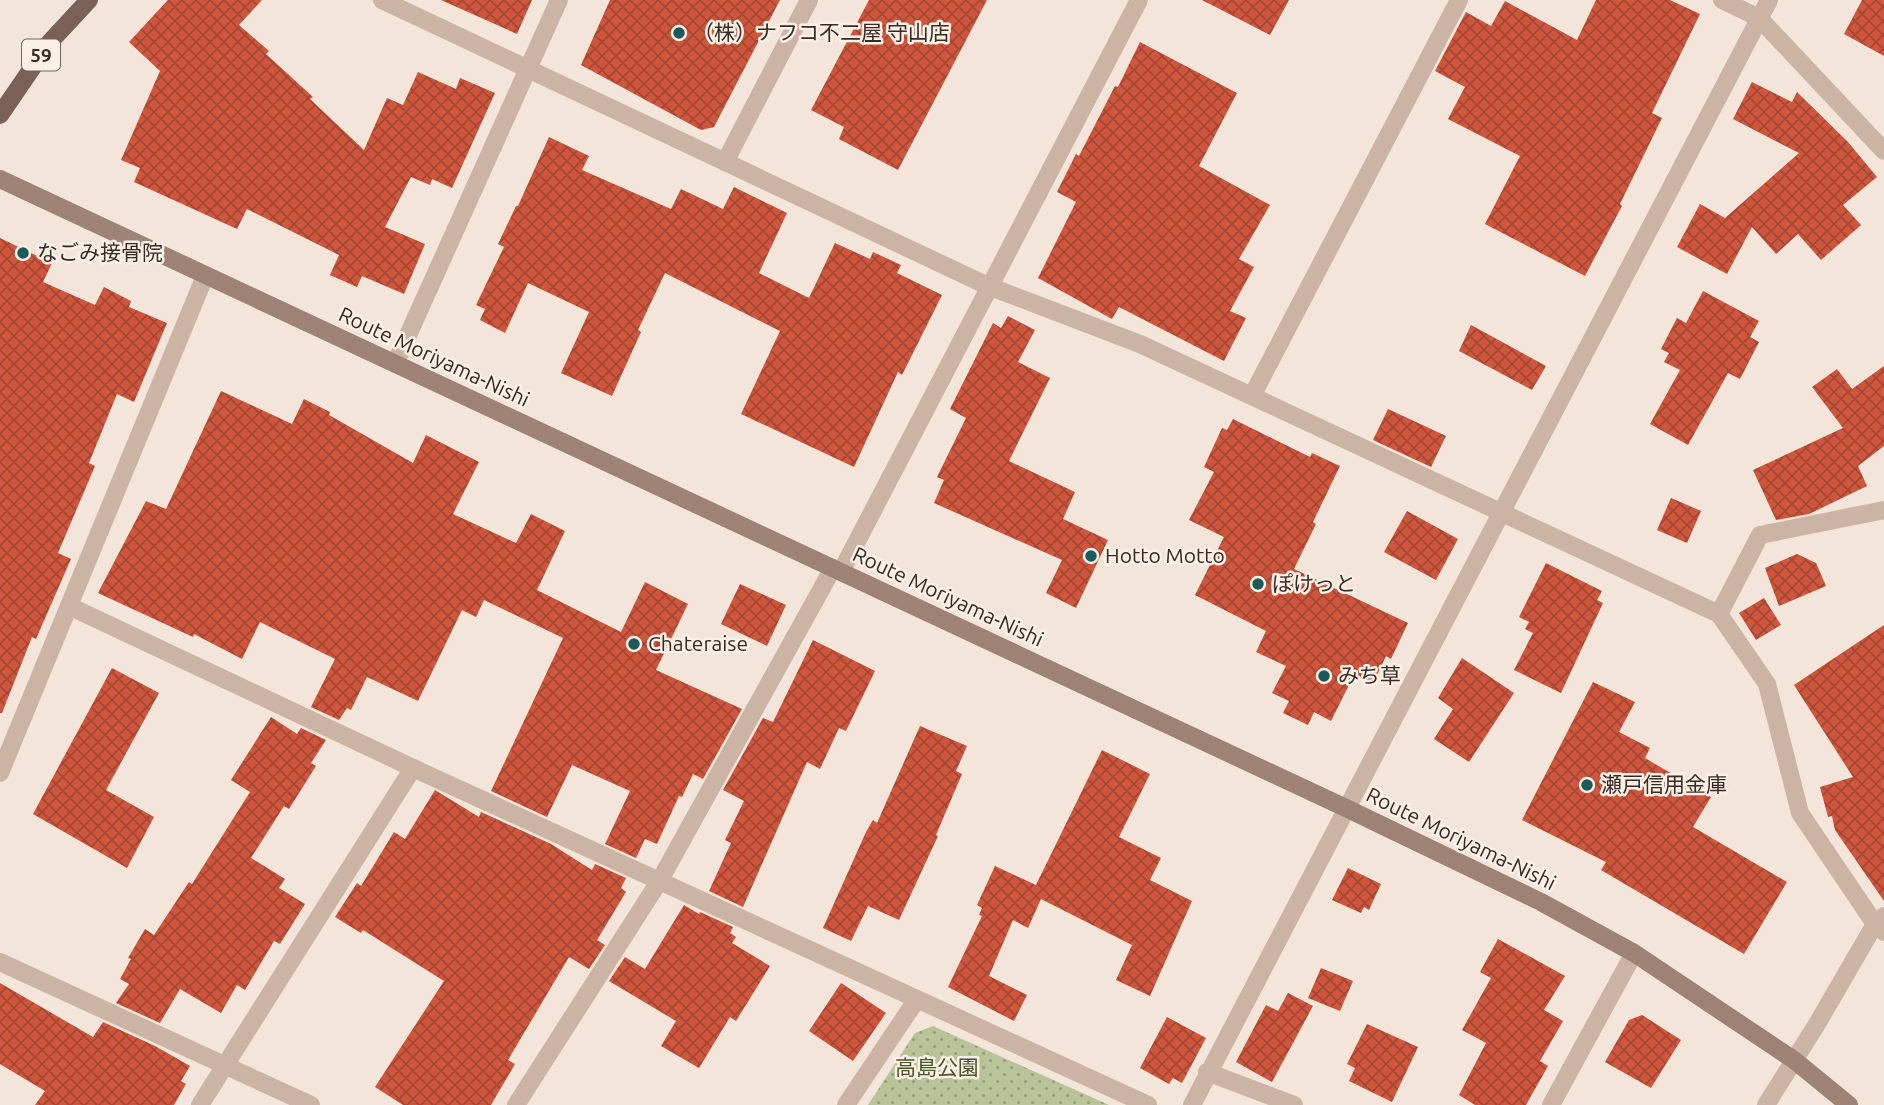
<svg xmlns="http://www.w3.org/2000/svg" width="1884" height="1105" font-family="Ubuntu,'Noto Sans JP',sans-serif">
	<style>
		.park { fill: url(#park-dots) }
		.building { fill: url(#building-cross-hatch) }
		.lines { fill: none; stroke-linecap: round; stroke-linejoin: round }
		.minor { stroke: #ccb4a5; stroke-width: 18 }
		.secondary { stroke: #9f8276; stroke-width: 18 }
		.primary { stroke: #7a6057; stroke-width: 18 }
		.poi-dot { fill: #1a5b5a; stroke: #faf0e6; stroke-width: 2.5 }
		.labels { text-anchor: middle; stroke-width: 5; stroke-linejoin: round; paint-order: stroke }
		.shield { fill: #faf0e6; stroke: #726560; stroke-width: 2 }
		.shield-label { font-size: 19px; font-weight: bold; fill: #372a27 }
		.poi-label { font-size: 21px; fill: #372a27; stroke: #faf0e6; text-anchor: start }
		.street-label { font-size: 21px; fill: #372a27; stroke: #faf0e6 }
		.park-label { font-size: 21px; fill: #495729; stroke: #faf0e6 }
	</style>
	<defs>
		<pattern id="park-dots" width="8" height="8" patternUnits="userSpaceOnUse" patternTransform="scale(1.75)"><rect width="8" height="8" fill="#b8c399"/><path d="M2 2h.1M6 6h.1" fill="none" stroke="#969f7d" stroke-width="1.8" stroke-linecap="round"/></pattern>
		<pattern id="building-cross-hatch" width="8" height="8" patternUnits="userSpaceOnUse" patternTransform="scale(1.75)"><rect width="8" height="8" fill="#cd563d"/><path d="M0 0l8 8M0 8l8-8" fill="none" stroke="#a74733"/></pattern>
	</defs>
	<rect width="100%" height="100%" fill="#f3e5d9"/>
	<polygon class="park" points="933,1026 1109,1105 868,1105 915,1033"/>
	<g class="building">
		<polygon points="168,0 262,0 239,25 269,51 266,54 313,97 310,99 364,150 387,98 403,105 418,72 456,89 460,78 495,93 452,188 432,179 430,185 411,177 385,227 425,244 404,294 362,276 357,287 330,275 339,255 247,209 237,229 134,182 140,168 121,160 160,71 129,42"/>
		<polygon points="441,0 532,0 517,34"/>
		<polygon points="610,0 780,0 714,127 701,130 581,65"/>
		<polygon points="869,0 987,0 898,170 839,139 844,127 811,110"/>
		<polygon points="1202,0 1289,0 1270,35"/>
		<polygon points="1596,0 1670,0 1700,14 1652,113 1662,118 1620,204 1622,206 1585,276 1485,224 1520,156 1448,119 1465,87 1435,71 1466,12 1491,26 1505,1 1577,40"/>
		<polygon points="1862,0 1884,0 1884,56 1844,34"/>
		<polygon points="1140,42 1237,93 1199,166 1270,205 1239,259 1254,267 1230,311 1246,318 1224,361 1119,307 1112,319 1038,278 1076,202 1057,192 1076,154 1079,156 1115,86 1118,87"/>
		<polygon points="1752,82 1792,102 1797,92 1848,142 1877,177 1843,205 1861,225 1821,260 1798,234 1776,254 1752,227 1727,274 1677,247 1700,204 1725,218 1799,153 1733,119"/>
		<polygon points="549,137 589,156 582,170 671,209 681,189 723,209 734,187 787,213 759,273 809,298 835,243 870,259 873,252 901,265 897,273 942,295 902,375 898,372 854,467 741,414 780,331 665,273 638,330 641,332 612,396 561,373 589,312 528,283 505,333 480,320 485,309 476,305 504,247 498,244 516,206 518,206"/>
		<polygon points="0,238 52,263 43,282 95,305 104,287 131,301 129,307 167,323 134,402 117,394 89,463 95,466 58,553 71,559 36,639 32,637 2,713 0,713"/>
		<polygon points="1703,291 1759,321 1750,337 1759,342 1740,379 1728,373 1688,445 1650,424 1680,370 1664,362 1669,353 1661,349 1677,318 1686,323"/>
		<polygon points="1008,316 1035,330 1018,362 1050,378 1009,461 1075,492 1063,519 1108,540 1076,608 1046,593 1062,560 934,503 944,480 937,477 966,418 950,409 993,323 1001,328"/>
		<polygon points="1471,325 1546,366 1532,390 1459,351"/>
		<polygon points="1884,366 1884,446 1858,466 1867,486 1809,514 1776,520 1753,470 1843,428 1812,387 1837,369 1852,389"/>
		<polygon points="221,391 292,424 304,399 330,412 329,415 413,463 426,435 479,462 453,514 516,543 531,514 565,531 537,590 621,632 645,582 688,604 656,670 742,709 703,779 693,774 682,797 679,796 657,844 645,839 636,858 605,844 630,791 572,765 547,817 491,791 563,638 484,600 476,617 462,610 418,701 367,677 351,710 347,708 339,720 311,707 335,659 260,622 242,659 194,634 193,637 98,593 146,501 166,509"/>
		<polygon points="1388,409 1446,436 1431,467 1373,440"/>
		<polygon points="1233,419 1310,457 1312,453 1340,466 1313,522 1316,524 1294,569 1408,623 1391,659 1386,656 1373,684 1354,675 1331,721 1314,712 1308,725 1283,713 1289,701 1272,693 1286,666 1256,652 1266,631 1195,595 1224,537 1189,520 1214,472 1204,467 1222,428 1227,430"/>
		<polygon points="1671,498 1701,511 1687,543 1657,530"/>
		<polygon points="1407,511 1458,539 1436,580 1384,552"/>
		<polygon points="1797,554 1816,563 1826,586 1779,606 1765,568"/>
		<polygon points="1546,563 1602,591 1597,600 1603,603 1561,693 1514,670 1533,633 1525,629 1529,622 1519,617"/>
		<polygon points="740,584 786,605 767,646 721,624"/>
		<polygon points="1764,598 1781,625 1756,640 1739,613"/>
		<polygon points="1884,625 1884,901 1835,830 1832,816 1828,817 1820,787 1853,777 1794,685"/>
		<polygon points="813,640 875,671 846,731 839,728 820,769 807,762 743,907 709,891 731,843 725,840 744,801 723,790 763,718 773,722"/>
		<polygon points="1462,658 1514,693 1469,762 1434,739 1453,709 1438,698"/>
		<polygon points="112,668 159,693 106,790 154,817 127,868 33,814"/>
		<polygon points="1593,682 1635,702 1619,732 1650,748 1645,758 1711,797 1693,827 1787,882 1744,954 1601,870 1606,862 1522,820"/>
		<polygon points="271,717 297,734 301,728 326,740 311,763 316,766 289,809 284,806 251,858 285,879 279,888 305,904 280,944 274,941 245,990 237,985 221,1013 180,989 160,1023 116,1003 129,984 120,979 131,959 128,958 145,929 154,935 189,882 192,884 250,792 231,780"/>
		<polygon points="920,726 967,746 956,771 962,774 936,835 938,836 899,920 868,906 851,941 823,928 866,832 873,820 877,823"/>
		<polygon points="1102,750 1150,774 1119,837 1161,858 1150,880 1192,901 1150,996 1116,980 1132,945 1041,899 1028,928 1013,920 989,976 1027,995 1014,1021 948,987 982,916 979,915 982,908 977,905 995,866 1036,885"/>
		<polygon points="435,790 479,817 481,812 551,844 592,870 595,864 626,878 621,888 626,892 597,940 605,945 589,969 569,957 508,1060 515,1064 491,1105 403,1105 375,1087 444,981 363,930 361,933 335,917 357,883 361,886 394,832 405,839"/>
		<polygon points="1348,868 1381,884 1369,910 1364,907 1361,913 1332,900"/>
		<polygon points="684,905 699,914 700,912 733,927 730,933 736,937 732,943 770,966 736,1021 730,1017 699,1068 661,1046 676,1021 609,981 625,957 645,969"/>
		<polygon points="1498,939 1565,976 1544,1010 1563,1021 1540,1061 1548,1066 1526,1105 1475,1105 1459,1095 1486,1043 1462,1030 1491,978 1480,972"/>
		<polygon points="1321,968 1353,981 1340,1011 1308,998"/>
		<polygon points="0,983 93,1037 103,1022 155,1046 190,1066 181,1081 186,1084 174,1105 35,1105 45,1091 0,1064"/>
		<polygon points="841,983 886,1013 853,1061 809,1031"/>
		<polygon points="1288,993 1313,1006 1272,1082 1236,1062 1266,1005 1278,1011"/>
		<polygon points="1642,1015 1681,1040 1651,1088 1605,1062 1629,1020"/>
		<polygon points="1167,1017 1206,1038 1182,1083 1173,1078 1169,1084 1140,1068"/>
		<polygon points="1367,1024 1418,1047 1392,1102 1349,1081 1355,1068 1347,1064"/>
	</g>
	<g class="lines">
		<g class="minor">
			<polyline points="382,0 988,286 1140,344 1719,614 1767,684 1800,813 1875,924 1884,932"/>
			<polyline points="1722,0 1759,18 1884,151"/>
			<polyline points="725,162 809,0"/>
			<polyline points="395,364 559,0"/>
			<polyline points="1252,396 1459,0"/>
			<polyline points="841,572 1139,0"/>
			<polyline points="71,607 413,768 1148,1105"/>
			<polyline points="1719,614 1760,535 1884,510"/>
			<polyline points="0,773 205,276"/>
			<polyline points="0,962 311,1105"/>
			<polyline points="1207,1072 1294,1105"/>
			<polyline points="200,1105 413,768"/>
			<polyline points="516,1105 660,880 833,568"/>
			<polyline points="846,1105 917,999"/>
			<polyline points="1192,1105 1769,0"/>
			<polyline points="1551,1105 1634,953"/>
			<polyline points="1766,1105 1817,1024 1875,924 1884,916"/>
		</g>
		<polyline class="secondary" points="0,179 1348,809 1541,902 1634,953 1794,1060 1849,1105"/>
		<polyline class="primary" points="0,115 50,42 89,0"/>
	</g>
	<g class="poi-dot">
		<circle cx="679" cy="33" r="7"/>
		<circle cx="23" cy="253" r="7"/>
		<circle cx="1091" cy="556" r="7"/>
		<circle cx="1258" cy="584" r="7"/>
		<circle cx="634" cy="644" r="7"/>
		<circle cx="1324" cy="676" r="7"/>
		<circle cx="1587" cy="785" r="7"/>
	</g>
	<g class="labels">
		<rect class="shield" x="22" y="39.5" width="38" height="31" rx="5"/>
		<g class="shield-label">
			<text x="41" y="62">59</text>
		</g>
		<g class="poi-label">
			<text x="693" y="40">（株）ナフコ不二屋 守山店</text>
			<text x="37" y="260">なごみ接骨院</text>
			<text x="1105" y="563">Hotto Motto</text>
			<text x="1272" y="591">ぽけっと</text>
			<text x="648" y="651">Chateraise</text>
			<text x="1338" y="683">みち草</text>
			<text x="1601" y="792">瀬戸信用金庫</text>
		</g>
		<g class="street-label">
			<text transform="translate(434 357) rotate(25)" y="7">Route Moriyama-Nishi</text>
			<text transform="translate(948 597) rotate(25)" y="7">Route Moriyama-Nishi</text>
			<text transform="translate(1461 839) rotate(26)" y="7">Route Moriyama-Nishi</text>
		</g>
		<g class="park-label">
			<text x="937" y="1075">高島公園</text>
		</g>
	</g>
</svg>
